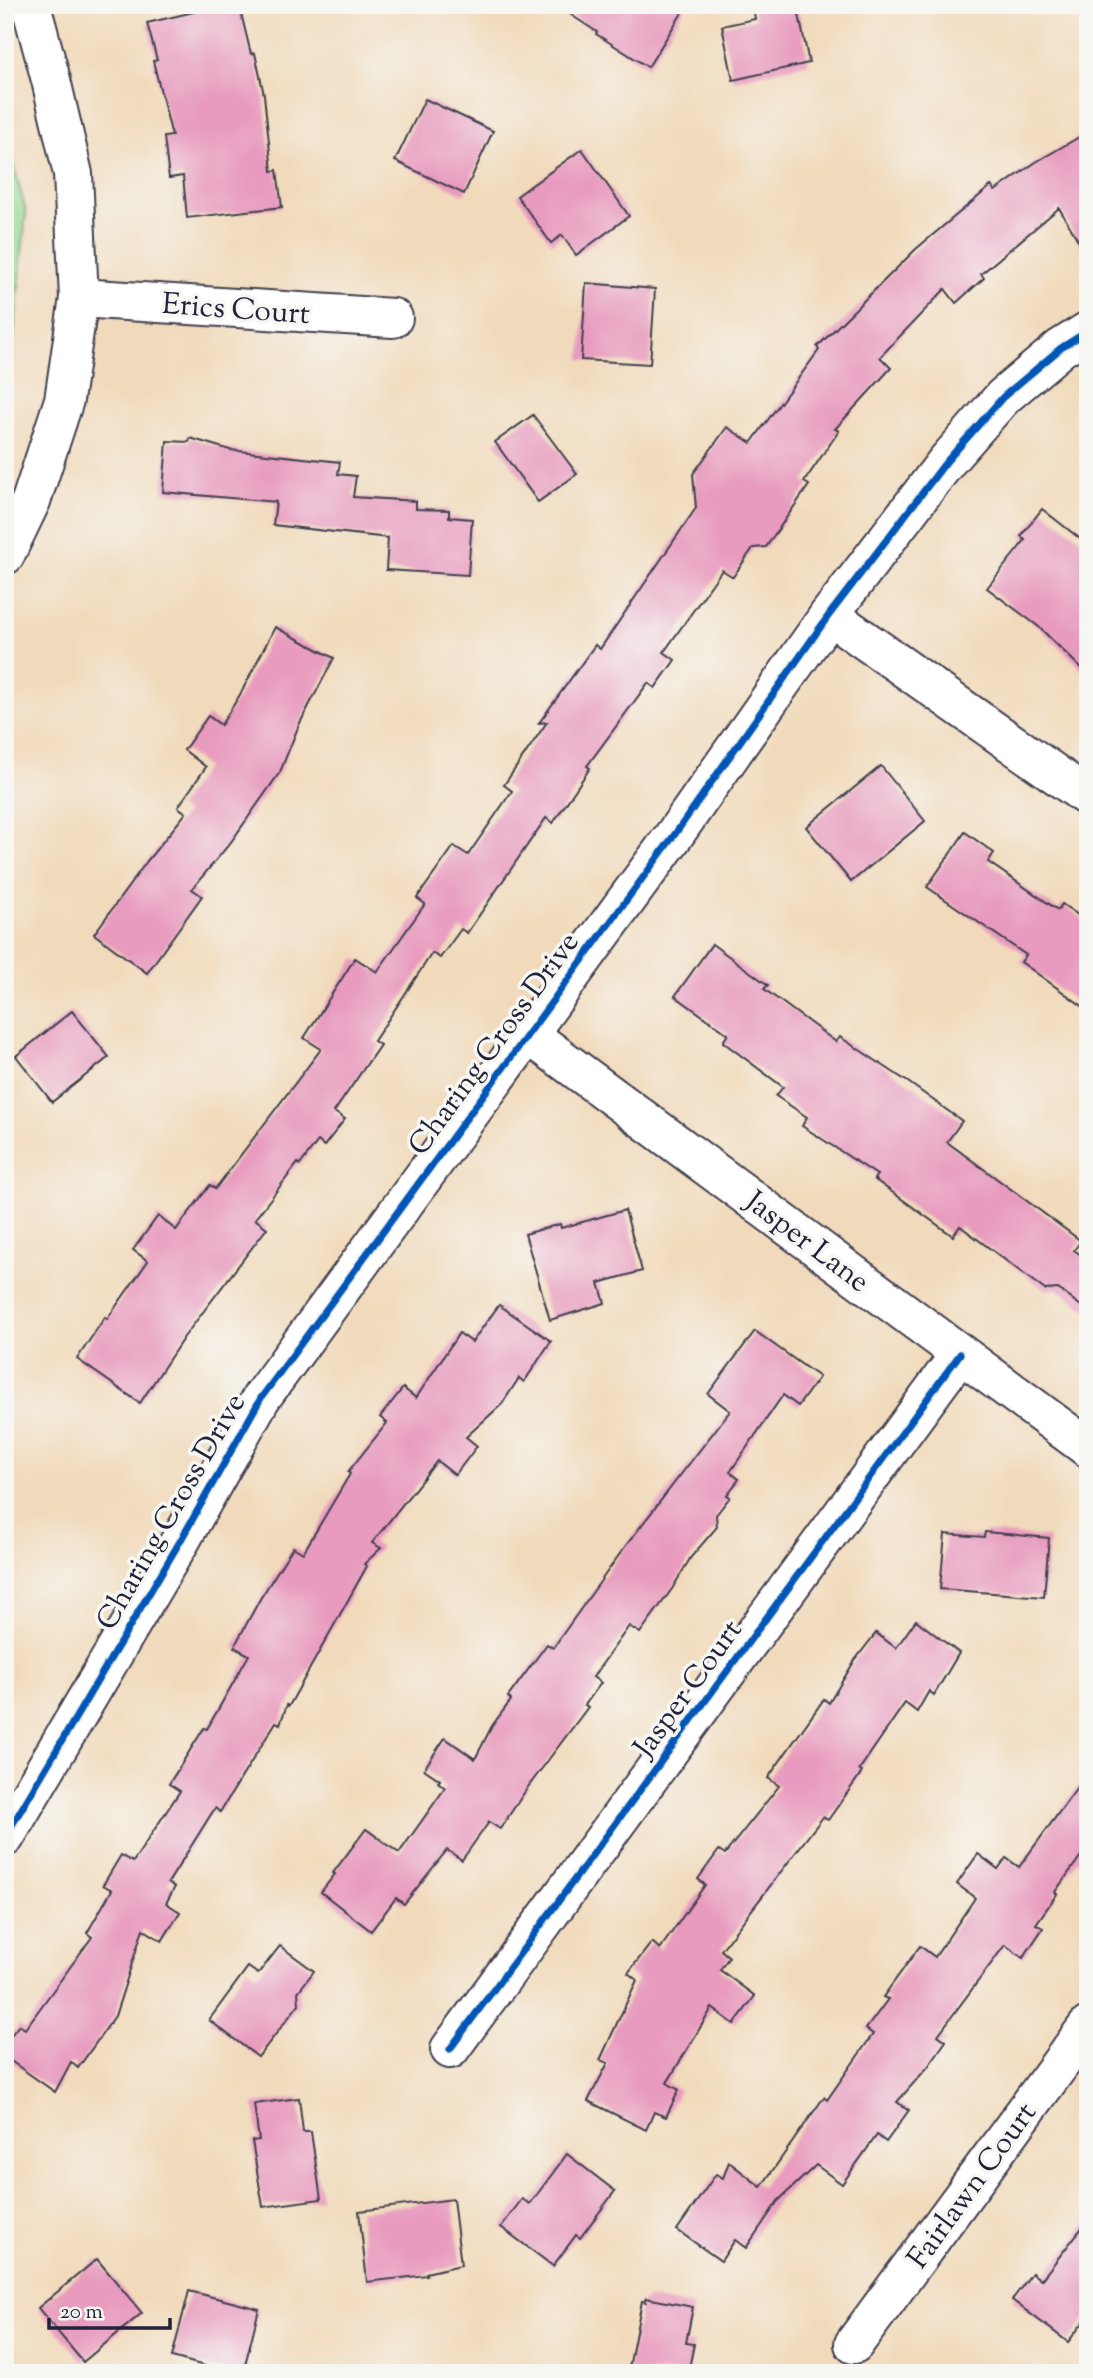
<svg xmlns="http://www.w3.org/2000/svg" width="1093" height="2378" font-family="'Sorts Mill Goudy',serif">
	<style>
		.green { fill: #98db94; stroke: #5d7e68; stroke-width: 2 }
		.building { fill: #e89bbe }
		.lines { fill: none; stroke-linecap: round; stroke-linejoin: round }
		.street-casing { stroke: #413e4e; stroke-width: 42 }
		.street { stroke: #fff; stroke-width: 38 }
		.cycleway-casing { stroke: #f6f6f2; stroke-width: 11 }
		.cycleway { stroke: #0057b8; stroke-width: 7 }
		.labels { text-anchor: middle; stroke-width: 7; stroke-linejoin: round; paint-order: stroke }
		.street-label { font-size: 30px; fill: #22223b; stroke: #f6f6f2 }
	</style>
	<rect width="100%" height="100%" fill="#f6f6f2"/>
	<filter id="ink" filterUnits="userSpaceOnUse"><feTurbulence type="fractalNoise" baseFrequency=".0143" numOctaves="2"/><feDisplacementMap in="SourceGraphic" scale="14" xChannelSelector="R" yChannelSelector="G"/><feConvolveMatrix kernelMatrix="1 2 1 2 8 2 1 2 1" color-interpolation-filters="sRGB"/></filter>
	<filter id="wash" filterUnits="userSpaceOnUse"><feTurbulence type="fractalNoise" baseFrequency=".00686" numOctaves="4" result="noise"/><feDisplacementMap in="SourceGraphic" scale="28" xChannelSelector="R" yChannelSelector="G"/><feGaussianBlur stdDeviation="1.57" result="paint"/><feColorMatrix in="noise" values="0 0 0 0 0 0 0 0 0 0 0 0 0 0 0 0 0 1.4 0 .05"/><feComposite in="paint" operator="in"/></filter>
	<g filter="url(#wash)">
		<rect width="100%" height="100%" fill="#f1dabb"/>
		<polygon class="green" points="5,133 26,212 8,398 5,405"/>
		<g id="blocks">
			<g class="building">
				<polygon points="223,5 239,5 251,54 255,53 264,95 272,171 277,170 282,207 187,218 183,176 169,178 164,137 172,136 153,61 157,60 147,23"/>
				<polygon points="556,5 687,5 648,67 596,34 597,32"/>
				<polygon points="753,5 797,5 809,63 733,80 722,26 755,19"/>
				<polygon points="425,99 493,131 464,194 395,161"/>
				<polygon points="1088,132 1088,257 1059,208 981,274 984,278 956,303 945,289 880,357 891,368 835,429 839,431 804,482 809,485 766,547 753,548 733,577 722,570 664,652 675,660 655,688 648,683 587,766 590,768 553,823 546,818 467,933 461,929 440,958 432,953 374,1041 380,1045 334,1112 345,1119 324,1146 318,1141 300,1165 298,1163 255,1219 267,1228 184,1337 140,1403 77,1359 105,1317 107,1319 148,1261 133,1250 158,1216 176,1230 210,1185 215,1189 321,1049 304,1038 355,958 377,972 425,904 417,898 454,846 468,855 512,791 504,785 547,722 539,723 595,645 600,649 696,508 693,474 727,427 751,443 819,350 817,347 916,249 991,186 995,191 1036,162"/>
				<polygon points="582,149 629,216 576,255 562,235 551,243 517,196"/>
				<polygon points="586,283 655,289 650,364 581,360"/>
				<polygon points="533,415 577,474 538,502 495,442"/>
				<polygon points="190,438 230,450 340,462 338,474 356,476 353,497 416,501 416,509 449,510 449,517 472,519 468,575 386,570 388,538 273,525 276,502 163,492 167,441 189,442"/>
				<polygon points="1042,509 1088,545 1088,675 1039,627 987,588 1025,540 1021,536"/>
				<polygon points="275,627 334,658 299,725 280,772 231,842 192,889 202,896 147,973 94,934 147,861 186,813 178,807 206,767 184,750 208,716 221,725 241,693"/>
				<polygon points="881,766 925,821 851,882 806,827"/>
				<polygon points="965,832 994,853 988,862 1058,910 1062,904 1088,922 1088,1010 1021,962 1026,955 927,887"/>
				<polygon points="712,944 768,985 764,989 836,1042 840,1037 908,1082 962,1121 947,1142 1081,1241 1074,1250 1088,1260 1088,1311 1058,1289 1045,1290 960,1226 953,1236 874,1179 877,1175 802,1126 807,1117 776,1096 783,1087 723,1042 728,1034 675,996"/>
				<polygon points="72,1011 109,1057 52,1102 16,1056"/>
				<polygon points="625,1210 642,1271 599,1283 605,1303 550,1320 525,1234 560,1224 561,1228"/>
				<polygon points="499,1305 551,1341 524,1382 519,1378 502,1404 466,1437 477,1446 455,1475 437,1461 372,1543 381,1548 364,1564 367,1566 289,1706 287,1705 280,1724 276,1722 220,1812 215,1808 168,1883 175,1887 166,1903 180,1912 162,1941 143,1929 115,2016 78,2068 71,2062 55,2092 5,2057 5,2043 19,2025 25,2029 92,1937 87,1933 112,1890 103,1885 121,1855 133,1862 180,1791 169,1784 204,1728 207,1729 249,1655 234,1647 260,1599 293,1547 303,1553 350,1474 348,1472 387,1423 380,1417 403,1388 416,1398 459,1333 472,1342"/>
				<polygon points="755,1331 819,1377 798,1406 783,1395 730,1472 739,1479 727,1495 730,1497 716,1515 717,1527 691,1557 672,1589 640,1633 629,1626 593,1677 601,1683 585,1705 588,1707 528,1787 500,1829 489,1822 462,1860 447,1850 404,1904 396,1898 371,1931 321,1892 335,1874 333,1873 366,1829 399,1853 445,1788 438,1782 440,1780 424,1769 445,1738 475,1759 492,1726 511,1700 508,1697 547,1644 553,1648 624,1548 730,1411 708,1394"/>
				<polygon points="985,1532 1049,1538 1044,1597 940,1589 945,1534 984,1537"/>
				<polygon points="916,1620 959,1653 934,1695 929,1691 917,1712 905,1703 859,1770 862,1772 828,1820 823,1817 721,1950 729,1957 720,1970 755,1996 734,2024 712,2008 667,2083 679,2090 666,2117 654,2112 646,2130 588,2101 608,2063 600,2060 637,1980 628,1973 652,1942 660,1949 705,1885 698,1879 719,1850 725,1854 779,1786 768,1778 824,1699 829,1703 855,1660 876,1633 896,1648"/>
				<polygon points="1088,1773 1088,1846 1055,1892 1057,1894 1036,1924 1043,1928 1023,1958 1005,1945 938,2035 946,2041 927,2068 897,2102 909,2110 886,2142 877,2135 842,2184 816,2165 778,2201 746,2248 735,2240 721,2261 677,2230 716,2174 723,2178 729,2162 761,2187 824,2097 827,2100 873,2034 866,2029 888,1999 883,1997 920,1946 935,1957 975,1898 957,1884 978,1854 998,1869 1006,1858 1019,1867"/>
				<polygon points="280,1946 314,1971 298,1992 299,2004 258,2057 209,2020 248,1967 258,1974"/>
				<polygon points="299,2098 303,2132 311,2132 321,2199 263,2207 252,2141 259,2140 254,2104"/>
				<polygon points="567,2154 615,2191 580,2238 576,2235 553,2266 501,2227 522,2199 530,2204"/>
				<polygon points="453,2199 461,2265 426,2273 427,2275 367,2282 359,2211"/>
				<polygon points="1088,2220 1088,2316 1068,2342 1012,2300 1032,2273 1041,2280"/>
				<polygon points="97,2259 142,2313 83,2362 38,2308"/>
				<polygon points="189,2291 259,2309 243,2373 230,2373 172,2357"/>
				<polygon points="646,2298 693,2307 686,2343 694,2344 688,2373 628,2373 642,2301 646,2302"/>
			</g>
		</g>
	</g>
	<g filter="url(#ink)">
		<use href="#blocks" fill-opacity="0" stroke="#413e4e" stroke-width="2"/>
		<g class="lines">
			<defs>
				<g id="street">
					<polyline points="79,298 393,318"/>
					<polyline points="5,555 31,501 64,400 79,298 73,174 51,80 31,5"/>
					<polyline points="829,615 1088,797"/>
					<polyline points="528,1034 1088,1448"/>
					<polyline points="5,1837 182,1538 261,1398 675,834 829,615 946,462 1003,397 1061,348 1088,331"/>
					<polyline points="450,2049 960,1354"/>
					<polyline points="854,2344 1088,2026"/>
				</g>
			</defs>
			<use href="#street" class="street-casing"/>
			<use href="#street" class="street"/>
			<defs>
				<g id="cycleway">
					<polyline points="5,1837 182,1538 261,1398 675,834 829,615 946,462 1003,397 1061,348 1088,331"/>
					<polyline points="450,2049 960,1354"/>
				</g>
			</defs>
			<use href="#cycleway" class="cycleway-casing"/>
			<use href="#cycleway" class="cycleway"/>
		</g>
	</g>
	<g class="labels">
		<g class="street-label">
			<text transform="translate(236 308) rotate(4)" y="10">Erics Court</text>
			<text transform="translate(493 1043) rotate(-54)" y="10">Charing Cross Drive</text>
			<text transform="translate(808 1241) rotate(37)" y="10">Jasper Lane</text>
			<text transform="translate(170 1511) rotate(-60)" y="10">Charing Cross Drive</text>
			<text transform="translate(687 1688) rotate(-54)" y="10">Jasper Court</text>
			<text transform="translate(971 2185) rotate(-54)" y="10">Fairlawn Court</text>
		</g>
	</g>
	<rect width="1093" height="2378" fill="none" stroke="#f6f6f2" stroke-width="28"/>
	<path d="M49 2318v10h121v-10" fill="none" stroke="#22223b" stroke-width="3.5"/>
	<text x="60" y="2318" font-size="21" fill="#22223b" stroke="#f6f6f2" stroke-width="5" paint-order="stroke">20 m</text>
</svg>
